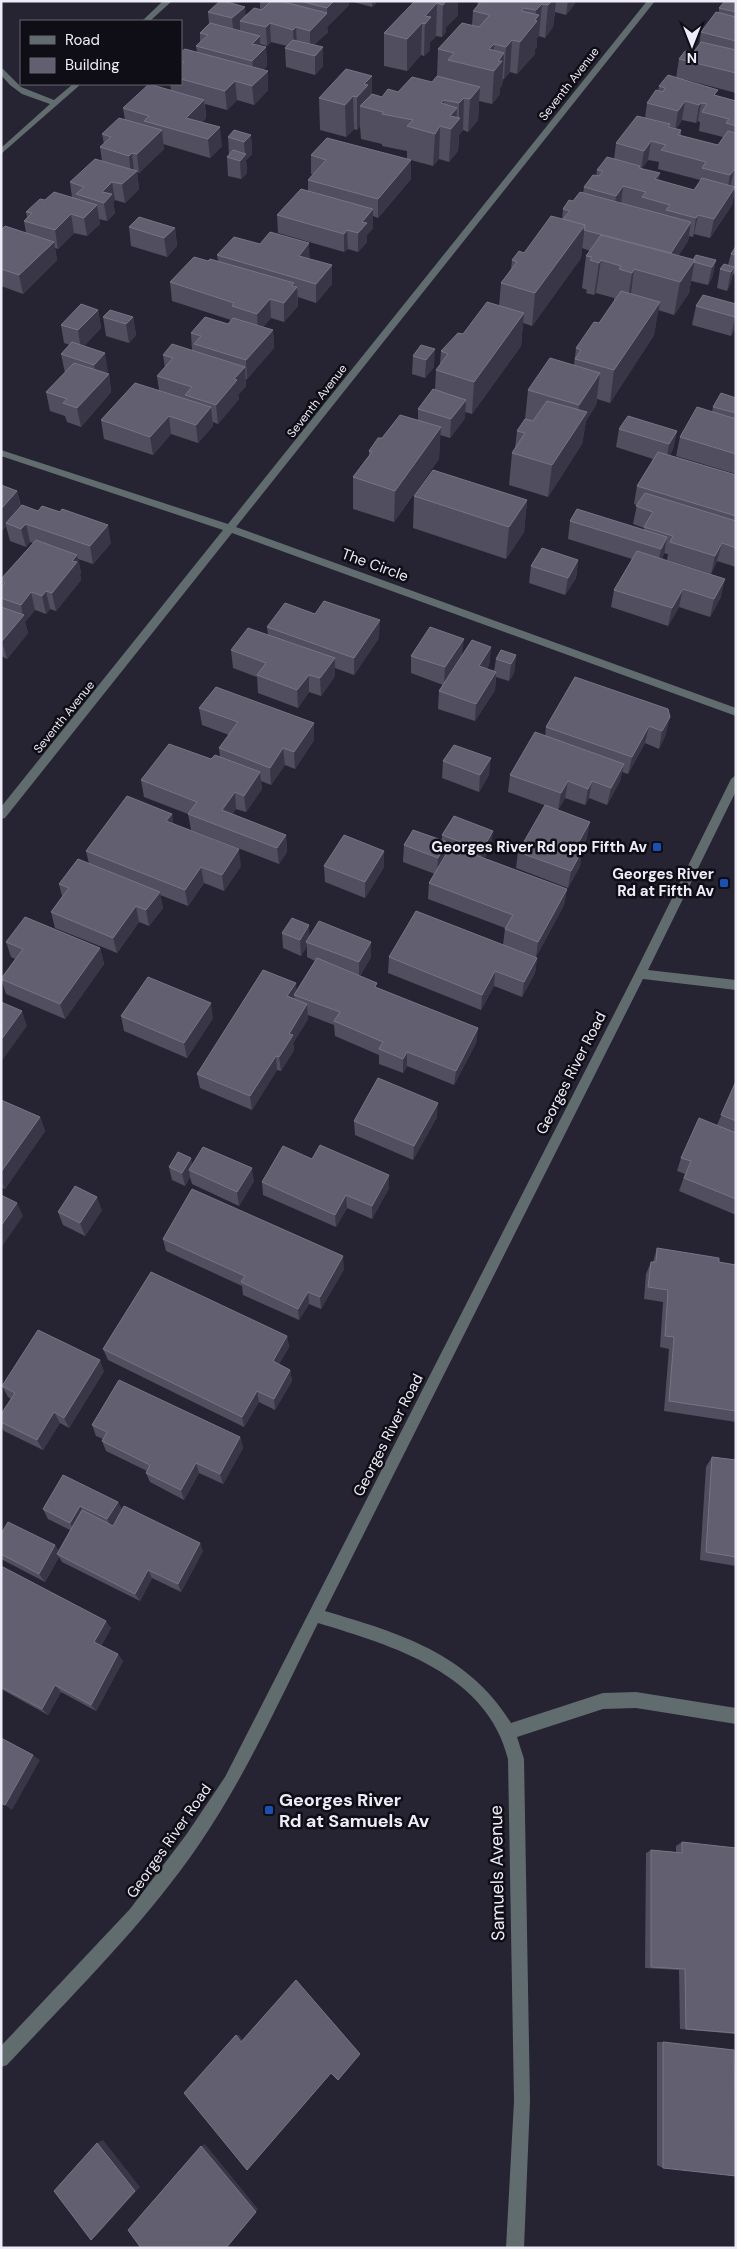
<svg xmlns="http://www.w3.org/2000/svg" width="737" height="2249" font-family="'DM Sans',sans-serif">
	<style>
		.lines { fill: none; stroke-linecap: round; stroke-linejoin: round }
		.minor { fill: #616c6f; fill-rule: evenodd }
		.wall { fill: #514e5f; fill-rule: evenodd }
		.shaded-wall { fill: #393647 }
		.building { fill: #625f70; stroke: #777585 }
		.transit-dot { fill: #1a4fb4; stroke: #0f0d15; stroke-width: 2 }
		.labels { text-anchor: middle; stroke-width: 5; stroke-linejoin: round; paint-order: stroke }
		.far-street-label { font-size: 12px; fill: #edecf7; stroke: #0f0d15 }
		.street-label { font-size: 15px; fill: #edecf7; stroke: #0f0d15 }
		.poi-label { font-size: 15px; font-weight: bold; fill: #edecf7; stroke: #0f0d15; text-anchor: end }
		.near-poi-label { font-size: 18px; font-weight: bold; fill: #edecf7; stroke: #0f0d15; text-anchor: start }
		.near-street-label { font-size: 18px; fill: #edecf7; stroke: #0f0d15 }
	</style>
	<rect width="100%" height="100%" fill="#262333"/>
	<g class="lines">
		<g class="minor">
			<polygon points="163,1 172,1 150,21 142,21"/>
			<polygon points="647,1 655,1 236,527 736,708 736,716 232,533 5,818 1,819 1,807 223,530 1,456 1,450 228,524"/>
			<polygon points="1,67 21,87 54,100 73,84 81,84 1,154 1,148 50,104 22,94 10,85 1,75"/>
			<path d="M 736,775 L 736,791 L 648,970 L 736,980 L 736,990 L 643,979 L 325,1611 C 399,1633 468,1653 511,1723 L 603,1693 L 636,1692 L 736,1708 L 736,1724 L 636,1708 L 603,1709 L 517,1737 L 524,1759 L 530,2101 L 524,2248 L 506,2248 L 514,2101 L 508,1759 C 487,1673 393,1646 318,1623 C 280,1699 246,1776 198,1846 C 143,1926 73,1994 7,2065 L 1,2067 L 1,2046 L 130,1909 L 186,1835 L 225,1777 L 635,973 L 731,779 Z"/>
		</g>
	</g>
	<g class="wall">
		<polygon points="260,1 378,1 372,7 349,1 349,5 327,27 328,32 314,45 323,66 315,75 286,67 285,48 287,46 271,42 267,46 260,44 260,46 266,47 267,66 263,70 268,90 254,105 237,100 227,110 205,104 206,118 202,122 222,146 210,158 163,144 164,149 139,173 137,172 139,189 125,203 115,200 113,202 115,213 107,221 99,219 100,224 87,236 74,233 58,249 55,248 57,260 23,294 1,286 1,230 26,233 24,221 27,217 26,212 45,200 72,198 70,182 102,161 100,147 104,144 102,134 125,120 123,108 171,90 170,84 181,84 181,52 197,52 196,46 200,42 200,33 209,24 208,12 245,7 245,15 260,9"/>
		<polygon points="415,1 458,1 458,15 446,27 446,32 442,37 436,36 430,42 430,50 424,56 421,55 407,71 384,66 384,33"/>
		<polygon points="478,1 575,1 574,5 566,15 555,12 553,27 545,38 539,36 537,38 537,47 535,49 535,54 517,74 510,72 504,79 503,79 502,85 500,88 500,94 492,104 479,101 478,120 468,132 463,130 459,135 458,151 449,162 439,159 433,166 407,159 407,151 382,146 382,144 361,139 360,126 357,130 354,129 346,137 320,130 319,98 372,94 382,97 432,82 437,76 438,49 472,25 473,11 477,6"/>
		<path d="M 736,1 L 736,93 L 683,79 L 717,96 L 736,101 L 736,190 L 735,189 L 732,205 L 710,238 L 694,234 L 693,237 L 689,236 L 688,241 L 678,256 L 693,260 L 716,260 L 712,278 L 708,285 L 691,281 L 689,293 L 674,315 L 658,310 L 654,335 L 610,403 L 597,399 L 596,405 L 586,421 L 582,444 L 548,497 L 509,485 L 512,453 L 515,448 L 517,431 L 525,419 L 528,390 L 574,365 L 576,348 L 599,323 L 614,302 L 614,298 L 596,293 L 594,295 L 586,293 L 587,290 L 582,288 L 586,256 L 590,251 L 582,248 L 581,258 L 532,326 L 523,323 L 521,346 L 472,414 L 465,412 L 465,418 L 450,438 L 440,435 L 439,459 L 394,522 L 353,509 L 353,477 L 369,456 L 369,451 L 382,438 L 418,420 L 418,409 L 435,390 L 436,370 L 440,364 L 441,351 L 499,306 L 501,283 L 511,269 L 512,260 L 524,253 L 562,219 L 563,209 L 583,193 L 584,187 L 596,176 L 597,170 L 614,159 L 616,143 L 645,118 L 647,103 L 658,91 L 659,86 L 676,78 L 679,59 L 693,53 L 699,45 L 701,32 L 719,13 L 719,8 ZM 682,120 L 696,123 L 698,121 L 700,122 L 699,131 L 723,137 L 718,145 L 681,135 L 681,130 L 676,129 ZM 648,160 L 659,162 L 658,169 L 700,180 L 700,182 L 694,190 L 659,180 L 642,168 Z"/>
		<polygon points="251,135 252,154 246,160 247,173 241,179 228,176 227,157 229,155 228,137"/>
		<polygon points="311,155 411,179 378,218 373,216 373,228 367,235 367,242 358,252 348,249 344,252 278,233 277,215 308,191 308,180 313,174 311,174"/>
		<polygon points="129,227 175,228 177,246 167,257 131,246"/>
		<polygon points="736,246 736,275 733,274 730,285 727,291 717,288 720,269 728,265 731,254"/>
		<polygon points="217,255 309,259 332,265 332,284 316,303 298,297 298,306 284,322 271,318 263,327 273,330 274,348 247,379 246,379 246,386 238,395 239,399 218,424 213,422 213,426 198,443 171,434 153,455 104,439 101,420 159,390 157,376 165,368 163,355 192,351 191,333 228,324 231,320 172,301 170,282 208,261 218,261"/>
		<polygon points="736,304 736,327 731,336 692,325 696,306"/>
		<polygon points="98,310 101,328 84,346 108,371 106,373 109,374 111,392 81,427 67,422 65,416 50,411 46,392 65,373 61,354 70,345 64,343 61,325"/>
		<polygon points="103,317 133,317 136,335 129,343 106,336"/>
		<polygon points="421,345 434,367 425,378 412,374 413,356"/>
		<polygon points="736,398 736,474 676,456 680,437 712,412 713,407"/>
		<polygon points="619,429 677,431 673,449 670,455 736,475 736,567 717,561 711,574 667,560 668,554 667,554 664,553 662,559 721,597 710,617 679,607 668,626 611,607 614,590 632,559 568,539 570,521 644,530 644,528 633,524 637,505 634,504 637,486 653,459 616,447"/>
		<polygon points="1,485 17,491 21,506 111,543 93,564 78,559 81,573 80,574 81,580 56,611 50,609 46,614 35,610 25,622 28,633 7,659 1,656 1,579 33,543 30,542 26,547 10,541 6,526 1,532"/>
		<polygon points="414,496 527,500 524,532 506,559 413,528"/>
		<polygon points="578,560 576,578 565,595 529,583 531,566"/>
		<polygon points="267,627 379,638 354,675 335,668 335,676 321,696 309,692 298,708 258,693 257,677 233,668 231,650 268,635"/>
		<polygon points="491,647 489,665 487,669 494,671 496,659 516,655 514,673 509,681 496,677 495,690 475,721 438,709 439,691 443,685 411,673 411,656 462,655"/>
		<polygon points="575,677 666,734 659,749 645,743 628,774 622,772 620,781 607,805 589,798 585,805 565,798 558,810 508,792 510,775 545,736 546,727"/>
		<polygon points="199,708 314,740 295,769 285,765 271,785 261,781 262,789 246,812 236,809 232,814 286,835 287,852 279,864 191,830 188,814 144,797 141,780 220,757 219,748 229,735 202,725"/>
		<polygon points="443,761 489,775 479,792 442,778"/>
		<polygon points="172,814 173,823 241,866 224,891 204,883 188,906 160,895 163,908 149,926 139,922 117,953 55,928 51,912 62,896 59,884 89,864 86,851"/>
		<polygon points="442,835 491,847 484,859 567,889 564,905 536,957 537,958 535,973 522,997 494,986 481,1010 388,973 389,957 503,945 505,928 428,899 429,883 435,874 403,862 404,845 442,840"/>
		<polygon points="587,838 581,849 580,866 568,888 516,868 518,852"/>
		<polygon points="384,851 384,867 365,898 325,882 324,866"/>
		<polygon points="282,933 310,936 371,957 360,976 377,988 478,1028 476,1043 454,1085 407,1066 403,1073 379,1064 379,1055 335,1036 334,1025 308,1015 308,1019 293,1043 294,1050 281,1071 277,1070 252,1110 200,1088 197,1074 296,991 315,961 307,957 307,946 301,956 283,948"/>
		<polygon points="6,942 100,948 104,964 65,1019 6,994 1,978 15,959 11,957"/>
		<polygon points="121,1016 213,1018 187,1058 124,1031"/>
		<polygon points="736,1081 736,1215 679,1191 685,1174 677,1171 681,1158 717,1125"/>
		<polygon points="1,1100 40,1117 45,1131 5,1189 1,1187"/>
		<polygon points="437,1117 413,1160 355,1135 354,1121"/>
		<polygon points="312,1159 389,1188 372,1219 347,1208 336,1227 263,1195 262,1182"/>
		<polygon points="192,1165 254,1181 239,1206 192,1184 190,1177 185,1186 172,1180 169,1167"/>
		<polygon points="102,1210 85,1236 63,1225 58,1212"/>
		<polygon points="163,1239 344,1269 321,1309 309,1304 299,1320 243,1295 242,1286 166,1251"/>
		<polygon points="657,1248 719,1262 736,1265 736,1422 664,1411 669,1349 660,1347 663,1302 644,1299 646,1274 651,1262 653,1262"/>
		<polygon points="287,1336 289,1347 279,1364 290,1370 292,1381 275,1410 259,1402 244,1427 108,1360 103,1349"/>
		<polygon points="104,1371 69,1428 60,1423 43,1450 4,1431 1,1426 1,1414 11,1399 8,1397 2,1386"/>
		<polygon points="92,1425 240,1437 243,1448 223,1484 199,1473 184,1500 150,1482 146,1473 147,1471 106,1451 102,1441 103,1439 96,1436"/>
		<polygon points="712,1457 736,1460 736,1566 700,1560 706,1467"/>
		<polygon points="118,1502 122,1510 203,1551 181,1592 152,1578 140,1601 62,1562 59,1557 45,1582 1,1559 1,1534 59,1551 70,1530 48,1519 43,1509"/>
		<polygon points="1,1566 111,1628 101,1646 123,1661 96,1711 61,1692 48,1715 1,1689"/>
		<polygon points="682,1842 736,1848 736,2034 680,2029 679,1970 645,1968 646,1853 651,1850 676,1852 676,1846"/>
		<polygon points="657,2042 663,2042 663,2168 657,2165"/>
	</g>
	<g class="shaded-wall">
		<polygon points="334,1 349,1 349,5 327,27 328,32 310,49 310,31 327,14 327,8"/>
		<polygon points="372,1 378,1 372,7"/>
		<polygon points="444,1 458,1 458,15 446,27 446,32 442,37 443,5"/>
		<polygon points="552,1 556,1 553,27 545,38 548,5"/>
		<polygon points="568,1 575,1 574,5 566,15"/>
		<polygon points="437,3 436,36 430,42 430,50 424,56 425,16"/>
		<polygon points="542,4 539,36 537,38 537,47 535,49 535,54 517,74 520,42 535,20 536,10"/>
		<polygon points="245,7 246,22 240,21 240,30 234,37 232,18"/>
		<polygon points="270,23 271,42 267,46 266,27"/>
		<polygon points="422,23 421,55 407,71 407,39"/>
		<polygon points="296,27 297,46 294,48 293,30"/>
		<polygon points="260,36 260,53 266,47 267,66 253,79 252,44"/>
		<polygon points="512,40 510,72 504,79 506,47"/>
		<polygon points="494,44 492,71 489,49"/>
		<polygon points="323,47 323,66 315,75 315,56"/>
		<polygon points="504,53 502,85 500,88 500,94 492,104 494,71 498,61"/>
		<polygon points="268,71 268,90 254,105 252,86"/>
		<polygon points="372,76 372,108 360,106 360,126 357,130 357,97 364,84"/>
		<polygon points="235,81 237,100 227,110 225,91"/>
		<polygon points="480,87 478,120 468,132 470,99"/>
		<polygon points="353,96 354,129 346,137 345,105"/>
		<polygon points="464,98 463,130 459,135 458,151 449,162 451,129 450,116 457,108 456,123 459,120 459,103"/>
		<polygon points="204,100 206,118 190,134 186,118"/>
		<polygon points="444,100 443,127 440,126 439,159 433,166 435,134 441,103"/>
		<polygon points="685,101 682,120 675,130 678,111"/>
		<polygon points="701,103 698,121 696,123 699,105"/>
		<polygon points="220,127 222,146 210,158 208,139"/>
		<polygon points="162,130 164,149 139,173 137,154"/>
		<polygon points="251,135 252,154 246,160 247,173 241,179 240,161 245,155 244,142"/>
		<polygon points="651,141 648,160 641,170 644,151"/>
		<polygon points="132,153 134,171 131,175 129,156"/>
		<polygon points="411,160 411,179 378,218 378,199"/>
		<polygon points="734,170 730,188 727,194 730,175"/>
		<polygon points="137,171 139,189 125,203 122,184"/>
		<polygon points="660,173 657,192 655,179"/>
		<polygon points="112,182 115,200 113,202 115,213 107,221 102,192"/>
		<polygon points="623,186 621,205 613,215 616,196"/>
		<polygon points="735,187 732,205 710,238 714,219"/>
		<polygon points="97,205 100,224 87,236 84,218"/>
		<polygon points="373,209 373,228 367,235 367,242 358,252 358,233 362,222"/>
		<polygon points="71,214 74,233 58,249 55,230"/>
		<polygon points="698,215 694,234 693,237 696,218"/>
		<polygon points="691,222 688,241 668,272 671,253"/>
		<polygon points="585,225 581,258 532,326 535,293"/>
		<polygon points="175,228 177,246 167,257 164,238"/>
		<polygon points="347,230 348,249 344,252 344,234"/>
		<polygon points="54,242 57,260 23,294 19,275"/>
		<polygon points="309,243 310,262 299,256"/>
		<polygon points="601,260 596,293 594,295 599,263"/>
		<polygon points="695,260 689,293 674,315 680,282"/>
		<polygon points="716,260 712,278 708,285 712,267"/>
		<polygon points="332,265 332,284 316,303 316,284"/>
		<polygon points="734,267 730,285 727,291 731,272"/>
		<polygon points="634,269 630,302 627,305 632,273"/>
		<polygon points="294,283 295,290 297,287 298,306 284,322 284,303"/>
		<polygon points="270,299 271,318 258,332 257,314"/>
		<polygon points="660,302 654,335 610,403 614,370"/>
		<polygon points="98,310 101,328 81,349 78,330"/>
		<polygon points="524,313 521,346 472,414 474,382"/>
		<polygon points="736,315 736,327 731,336 735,317"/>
		<polygon points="133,317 136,335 129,343 126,324"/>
		<polygon points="273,330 274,348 247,379 246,360"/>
		<polygon points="435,349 434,367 425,378 426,360"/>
		<polygon points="105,353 108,371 97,383 94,365"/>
		<polygon points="245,367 246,386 238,395 239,399 218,424 216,405 234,379"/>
		<polygon points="600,373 596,405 586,421 582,444 548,497 552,465 576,429 579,405"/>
		<polygon points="109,374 111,392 81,427 77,408"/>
		<polygon points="466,400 465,418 450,438 451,419"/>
		<polygon points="211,407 213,426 198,443 196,425"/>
		<polygon points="169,416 171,434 153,455 150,437"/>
		<polygon points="441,427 439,459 394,522 395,491"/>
		<polygon points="677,431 673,449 666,463 669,444"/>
		<polygon points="17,491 21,509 6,523 6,526 1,532 1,509"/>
		<polygon points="527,500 524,532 506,559 509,527"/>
		<polygon points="26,524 30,542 26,547 21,529"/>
		<polygon points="108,525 111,543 93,564 90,546"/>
		<polygon points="667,537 664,555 657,567 661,549"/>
		<polygon points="722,543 717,561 711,574 715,556"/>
		<polygon points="77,555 81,573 80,574 81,580 56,611 52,593 72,561"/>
		<polygon points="578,560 576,578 565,595 568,578"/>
		<polygon points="725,579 721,597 710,617 714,599"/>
		<polygon points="683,589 679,607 668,626 672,608"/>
		<polygon points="46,591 50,609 46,614 42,596"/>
		<polygon points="31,592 35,610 25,622 28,633 7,659 2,641 23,616 21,605"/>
		<polygon points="380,620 379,638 354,675 354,658"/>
		<polygon points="464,639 462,656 444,685 445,667"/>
		<polygon points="491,647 489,665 478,684 479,666"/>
		<polygon points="516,655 514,673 509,681 511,664"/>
		<polygon points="335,658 335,676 321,696 320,678"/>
		<polygon points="496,672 495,690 475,721 476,704"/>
		<polygon points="309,675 309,692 298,708 297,690"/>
		<polygon points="670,717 666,734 659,749 662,731"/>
		<polygon points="314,723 314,740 295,769 294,752"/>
		<polygon points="649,726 645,743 628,774 632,757"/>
		<polygon points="283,748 285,765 271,785 270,768"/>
		<polygon points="491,758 489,775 479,792 480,775"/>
		<polygon points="624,764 620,781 607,805 611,788"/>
		<polygon points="260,772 262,789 246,812 244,796"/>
		<polygon points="568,781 565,798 558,810 561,793"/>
		<polygon points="592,781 589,798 585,805 588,789"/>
		<polygon points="235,792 236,809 224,827 222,810"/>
		<polygon points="172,814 174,830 166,821"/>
		<polygon points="590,822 587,838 573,863 576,847"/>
		<polygon points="493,831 491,847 480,866 482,850"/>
		<polygon points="286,835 287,852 279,864 277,848"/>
		<polygon points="447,842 446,859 437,875 438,858"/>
		<polygon points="239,849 241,866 224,891 222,875"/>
		<polygon points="583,849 580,866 568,888 571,871"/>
		<polygon points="384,851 384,867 365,898 365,882"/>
		<polygon points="201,867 204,883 188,906 185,890"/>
		<polygon points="567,889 564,905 536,957 538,942"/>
		<polygon points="160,892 163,908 149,926 146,910"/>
		<polygon points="136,906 139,922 117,953 113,938"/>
		<polygon points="309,925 310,941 306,942 307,946 301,956 300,940"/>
		<polygon points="371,942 371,957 359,977 359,962"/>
		<polygon points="100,948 104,964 65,1019 60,1004"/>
		<polygon points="537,958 535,973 522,997 524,982"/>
		<polygon points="495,971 494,986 481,1010 482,995"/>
		<polygon points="296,983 297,995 294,995 295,1002 287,996"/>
		<polygon points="211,1003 213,1018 187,1058 184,1043"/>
		<polygon points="307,1004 308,1019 293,1043 294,1050 281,1071 279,1057 289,1034"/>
		<polygon points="22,1011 27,1026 1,1062 1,1040"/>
		<polygon points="478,1028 476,1043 454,1085 456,1071"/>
		<polygon points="407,1052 407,1066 403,1073 403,1059"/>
		<polygon points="276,1056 277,1070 252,1110 250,1096"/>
		<polygon points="438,1103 437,1117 413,1160 414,1146"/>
		<polygon points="40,1117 45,1131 5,1189 1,1181 1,1172"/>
		<polygon points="191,1158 194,1171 189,1170 190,1177 185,1186 182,1173"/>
		<polygon points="252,1168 254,1181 239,1206 237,1192"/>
		<polygon points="389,1175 389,1188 372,1219 372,1206"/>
		<polygon points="346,1195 347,1208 336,1227 335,1215"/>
		<polygon points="97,1197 102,1210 85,1236 80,1223"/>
		<polygon points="17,1203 23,1216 1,1248 1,1226"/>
		<polygon points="343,1256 344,1269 321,1309 320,1297"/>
		<polygon points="308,1292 309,1304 299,1320 298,1309"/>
		<polygon points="287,1336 289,1347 274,1372 273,1361"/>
		<polygon points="100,1360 104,1371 69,1428 64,1418"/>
		<polygon points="290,1370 292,1381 275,1410 274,1399"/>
		<polygon points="257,1391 259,1402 244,1427 242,1417"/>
		<polygon points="54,1412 60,1423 43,1450 37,1440"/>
		<polygon points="240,1437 243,1448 223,1484 220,1474"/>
		<polygon points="196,1463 199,1473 184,1500 181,1490"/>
		<polygon points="118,1502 122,1511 112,1528 107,1519"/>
		<polygon points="80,1506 85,1515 75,1532 70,1523"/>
		<polygon points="200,1543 203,1551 181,1592 178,1584"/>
		<polygon points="55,1545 61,1554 57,1554 59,1557 45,1582 39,1574"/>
		<polygon points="148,1570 152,1578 140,1601 135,1594"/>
		<polygon points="106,1621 111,1628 99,1649 94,1642"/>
		<polygon points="118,1654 123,1661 96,1711 91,1705"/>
		<polygon points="55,1685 61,1692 48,1715 42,1709"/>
		<polygon points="33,1755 40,1760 12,1810 5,1805"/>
		<polygon points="236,2035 239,2035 244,2042 241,2042"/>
		<polygon points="103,2140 140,2187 97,2235 91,2240 97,2143"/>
		<polygon points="205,2144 258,2209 256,2212 201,2146"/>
	</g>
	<g class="building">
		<polygon points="220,1 224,1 245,7 232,18 208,12"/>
		<polygon points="271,1 280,1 327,13 310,31 296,27 293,30 270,23 266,27 240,21 254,8 262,10"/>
		<polygon points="300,1 334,1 327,8"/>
		<polygon points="415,1 446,1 443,5 437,3 425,16 431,17 425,24 422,23 407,39 384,33"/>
		<polygon points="478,1 552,1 548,5 542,4 536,10 524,8 521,11 539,15 535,20 537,21 520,42 512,40 506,47 494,44 489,49 504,53 498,61 502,61 494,71 448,60 454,53 438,49 462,23 479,27 490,15 473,11 481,2 478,2"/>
		<polygon points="725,1 736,1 736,12 719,8"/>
		<polygon points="716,12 736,17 736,41 701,32"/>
		<polygon points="210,23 260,36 252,44 266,47 252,61 196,46 208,35 200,33"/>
		<polygon points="293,40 323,47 315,56 285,48"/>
		<polygon points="701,42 736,50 736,73 679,59 685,51 693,53"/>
		<polygon points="185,49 268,71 252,86 235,81 225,91 181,79 181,65 184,62 181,61 181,52"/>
		<polygon points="346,69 372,76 364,84 368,85 357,97 353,96 345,105 319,98"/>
		<polygon points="668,75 718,90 714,95 736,101 736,126 726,123 729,119 702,112 707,104 701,103 699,105 685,101 678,111 647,103 656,90 663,92 665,88 659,86"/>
		<polygon points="437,76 480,87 470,99 464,98 459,103 444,100 441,103 457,108 450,116 460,118 451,129 440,126 435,134 407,126 413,120 382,114 383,112 360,106 372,94 382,97 388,89 398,92 412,77 432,82"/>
		<polygon points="149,84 204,100 186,118 220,127 208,139 144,121 149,116 123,108"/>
		<polygon points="637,116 670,124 668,127 681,130 678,135 718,145 728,131 736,133 736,170 734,170 730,175 702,168 706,162 661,150 666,145 651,141 644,151 616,143"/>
		<polygon points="119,118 162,130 137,154 132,153 129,156 100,147 111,137 102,134"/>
		<polygon points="234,130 251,135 244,142 228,137"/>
		<polygon points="327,138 411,160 378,199 308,180 326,160 311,155"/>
		<polygon points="233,150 246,154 240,161 227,157"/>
		<polygon points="607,157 640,166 639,168 660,173 655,179 694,190 702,178 735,187 714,219 698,215 696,218 666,210 670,205 642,197 646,192 623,186 616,196 584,187 593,175 599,176 603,171 597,170"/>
		<polygon points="95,159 137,171 122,184 112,182 102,192 112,194 104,203 76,194 84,187 70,182"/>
		<polygon points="301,189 373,209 362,222 367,223 358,233 347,230 344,234 277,215"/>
		<polygon points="54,192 97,205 84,218 71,214 55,230 24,221 32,213 26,212 40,199 45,200"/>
		<polygon points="580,192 691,222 671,253 584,230 585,225 563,219 570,211 563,209 569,200 573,201"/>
		<polygon points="551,216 585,225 535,293 501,283 517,262 512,260 519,251 524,253"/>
		<polygon points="139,217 175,228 164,238 129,227"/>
		<polygon points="5,226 54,242 19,275 1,269 1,230"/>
		<polygon points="270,232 309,243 299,256 332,265 316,284 217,255 234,237 260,244"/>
		<polygon points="601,235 695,260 680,282 634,269 632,273 619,269 621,266 601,260 599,263 590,260 592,257 586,256"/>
		<polygon points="736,246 736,255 731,254"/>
		<polygon points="696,255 716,260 712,267 694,262 695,260 693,260"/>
		<polygon points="194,257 208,261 210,259 294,283 292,286 297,287 284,303 270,299 257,314 232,306 234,303 170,282"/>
		<polygon points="724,264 734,267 731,272 720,269"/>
		<polygon points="621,291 660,302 614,370 575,359 581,350 576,348 594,322 599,323"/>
		<polygon points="703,295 736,304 736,315 735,317 696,306"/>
		<polygon points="487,302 524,313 474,382 436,370 448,354 441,351 458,333 463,334"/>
		<polygon points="81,304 98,310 78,330 61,325"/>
		<polygon points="110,310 133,317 126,324 103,317"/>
		<polygon points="205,317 228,324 233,318 273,330 246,360 194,344 201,336 191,333"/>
		<polygon points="72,342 105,353 94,365 61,354"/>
		<polygon points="172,344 245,367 234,379 237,380 216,405 185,395 192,387 157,376 173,358 163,355"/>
		<polygon points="421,345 435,349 426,360 413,356"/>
		<polygon points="550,358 600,373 579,405 528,390"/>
		<polygon points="74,363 109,374 77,408 63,403 67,399 46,392"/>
		<polygon points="135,383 211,407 196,425 169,416 150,437 101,420"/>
		<polygon points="433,389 466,400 451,419 418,409"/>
		<polygon points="721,393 736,398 736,413 713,407"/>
		<polygon points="547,401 587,412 552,465 512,453 525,433 517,431 525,419 533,421"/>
		<polygon points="697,407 736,419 736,454 680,437"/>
		<polygon points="400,415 441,427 395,491 353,477 372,452 369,451 378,438 382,438"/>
		<polygon points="628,416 677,431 669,444 619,429"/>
		<polygon points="658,452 736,475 736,516 637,486"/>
		<polygon points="433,470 527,500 509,527 414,496"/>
		<polygon points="1,485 17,491 1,509"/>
		<polygon points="645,493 736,521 736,548 722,543 715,556 670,542 673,536 644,527 653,512 636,506"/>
		<polygon points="22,505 38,511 42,506 60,512 62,509 108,525 90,546 26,524 21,529 6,523"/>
		<polygon points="577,509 667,537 661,549 570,521"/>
		<polygon points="36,540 77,555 72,561 77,562 52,593 46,591 42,596 31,592 21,605 1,598 1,587 5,583 1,581 1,579"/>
		<polygon points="542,548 578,560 568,578 531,566"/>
		<polygon points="637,551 725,579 714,599 683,589 672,608 614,590"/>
		<polygon points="324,601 380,620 354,658 267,627 285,603 315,614"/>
		<polygon points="1,607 24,615 2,641 1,641"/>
		<polygon points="430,627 464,639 445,667 411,656"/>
		<polygon points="248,628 335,658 320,678 309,675 297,690 257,675 266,663 231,650"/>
		<polygon points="472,640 491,647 479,666 496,672 476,704 439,691"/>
		<polygon points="501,650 516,655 511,664 496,659"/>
		<polygon points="575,677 668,709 670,717 662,731 649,726 632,757 546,727"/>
		<polygon points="216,687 314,723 294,752 283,748 270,768 219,748 238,722 199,708"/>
		<polygon points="535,732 624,764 611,788 592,781 588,789 568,781 561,793 510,775"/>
		<polygon points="169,744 211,759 215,755 260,772 244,796 235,792 222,810 286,835 277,848 188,814 197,802 141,780"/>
		<polygon points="454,745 491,758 480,775 443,761"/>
		<polygon points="127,796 172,814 166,821 239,849 222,875 201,867 185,890 86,851"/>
		<polygon points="545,805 590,822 576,847 583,849 571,871 518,852"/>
		<polygon points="454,816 493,831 482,850 442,835"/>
		<polygon points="413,830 447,842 438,858 404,845"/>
		<polygon points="344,835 384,851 365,882 324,866"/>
		<polygon points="451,846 567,889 538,942 505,929 513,915 429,883"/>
		<polygon points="78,859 160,892 146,910 136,906 113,938 51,912 69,888 59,884"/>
		<polygon points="416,911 537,958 524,982 495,971 482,995 389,957"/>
		<polygon points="25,917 100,948 60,1004 1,979 23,949 6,942"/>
		<polygon points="292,918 309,925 300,940 282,933"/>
		<polygon points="319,921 371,942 359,962 306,942"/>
		<polygon points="317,958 377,983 375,987 478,1028 456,1071 407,1052 403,1059 379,1049 383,1042 334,1021 340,1012 294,995"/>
		<polygon points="263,970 296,983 287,996 307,1004 289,1034 293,1035 279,1057 276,1056 250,1096 197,1074"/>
		<polygon points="148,977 211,1003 184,1043 121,1016"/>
		<polygon points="1,1002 22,1011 1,1040"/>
		<polygon points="378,1078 438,1103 414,1146 354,1121"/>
		<polygon points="736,1081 736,1121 721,1115"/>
		<polygon points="1,1100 40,1117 1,1172"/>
		<polygon points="699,1118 736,1133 736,1199 684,1178 691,1161 681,1158"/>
		<polygon points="320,1145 389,1175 372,1206 346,1195 335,1215 262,1182 283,1146 312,1159"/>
		<polygon points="203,1147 252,1168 237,1192 189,1170"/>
		<polygon points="178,1152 191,1158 182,1173 169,1167"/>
		<polygon points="75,1186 97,1197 80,1223 58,1212"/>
		<polygon points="192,1189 343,1256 320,1297 308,1292 298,1309 241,1282 245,1276 163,1239"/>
		<polygon points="1,1195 17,1203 1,1226"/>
		<polygon points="657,1248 719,1258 719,1262 736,1265 736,1411 669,1401 674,1337 665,1336 668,1290 648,1287 651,1262 656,1262"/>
		<polygon points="151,1272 287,1336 273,1361 290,1370 274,1399 257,1391 242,1417 103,1349"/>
		<polygon points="38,1330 100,1360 64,1418 54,1412 37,1440 1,1422 1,1414 15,1393 2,1386"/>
		<polygon points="119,1380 240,1437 220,1474 196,1463 181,1490 146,1473 150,1465 102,1441 107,1432 92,1425"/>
		<polygon points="712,1457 736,1460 736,1557 706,1552"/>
		<polygon points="63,1475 118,1502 107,1519 80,1506 70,1523 43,1509"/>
		<polygon points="124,1506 200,1543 178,1584 148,1570 135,1594 57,1554 82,1510 113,1526"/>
		<polygon points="8,1522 55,1545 39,1574 1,1554 1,1534"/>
		<polygon points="1,1566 106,1621 94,1642 118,1654 91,1705 55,1685 42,1709 1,1687"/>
		<polygon points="1,1738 33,1755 5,1805 1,1803"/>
		<polygon points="682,1842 736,1848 736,2033 686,2029 685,1969 651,1967 651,1850 682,1853"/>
		<polygon points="296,1980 360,2054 338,2080 331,2073 247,2170 184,2093 236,2035 241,2042"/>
		<polygon points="663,2042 734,2050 736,2176 663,2168"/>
		<polygon points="97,2143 135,2191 91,2240 54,2191"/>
		<polygon points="201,2146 256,2212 226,2248 141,2248 128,2230"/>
	</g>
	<g class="transit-dot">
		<rect x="652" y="842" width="10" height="10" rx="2.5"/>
		<rect x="719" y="878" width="10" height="10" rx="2.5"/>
		<rect x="264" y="1805" width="10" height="10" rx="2.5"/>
	</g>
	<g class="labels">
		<g class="far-street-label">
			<text transform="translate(569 84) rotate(-52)" y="4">Seventh Avenue</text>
			<text transform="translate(317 401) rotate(-52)" y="4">Seventh Avenue</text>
			<text transform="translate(64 717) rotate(-51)" y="4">Seventh Avenue</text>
		</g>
		<g class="street-label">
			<text transform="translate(375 565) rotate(20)" y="5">The Circle</text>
			<text transform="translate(571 1073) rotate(-63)" y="5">Georges River Road</text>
			<text transform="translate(388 1435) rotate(-63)" y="5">Georges River Road</text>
			<text transform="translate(169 1841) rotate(-55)" y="5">Georges River Road</text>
		</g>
		<g class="poi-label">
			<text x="647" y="852">Georges River Rd opp Fifth Av</text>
			<text x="714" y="879">Georges River<tspan x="714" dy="17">Rd at Fifth Av</tspan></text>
		</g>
		<g class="near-poi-label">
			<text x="279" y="1806">Georges River<tspan x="279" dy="21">Rd at Samuels Av</tspan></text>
		</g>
		<g class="near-street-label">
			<text transform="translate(497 1873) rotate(-91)" y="6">Samuels Avenue</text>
		</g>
	</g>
	<rect width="737" height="2249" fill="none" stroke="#edecf7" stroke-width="5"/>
	<rect x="20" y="20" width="162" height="65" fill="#0f0d15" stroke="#68666f"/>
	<rect x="30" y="36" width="25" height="8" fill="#616c6f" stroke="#68666f"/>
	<text x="65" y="45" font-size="15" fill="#edecf7">Road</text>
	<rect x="30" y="58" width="25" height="15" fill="#625f70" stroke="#68666f"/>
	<text x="65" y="70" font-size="15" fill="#edecf7">Building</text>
	<g transform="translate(692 45) rotate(180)" stroke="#0f0d15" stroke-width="4" paint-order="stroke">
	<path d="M0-4L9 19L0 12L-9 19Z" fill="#edecf7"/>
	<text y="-8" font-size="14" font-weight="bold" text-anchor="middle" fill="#edecf7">N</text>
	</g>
</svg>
